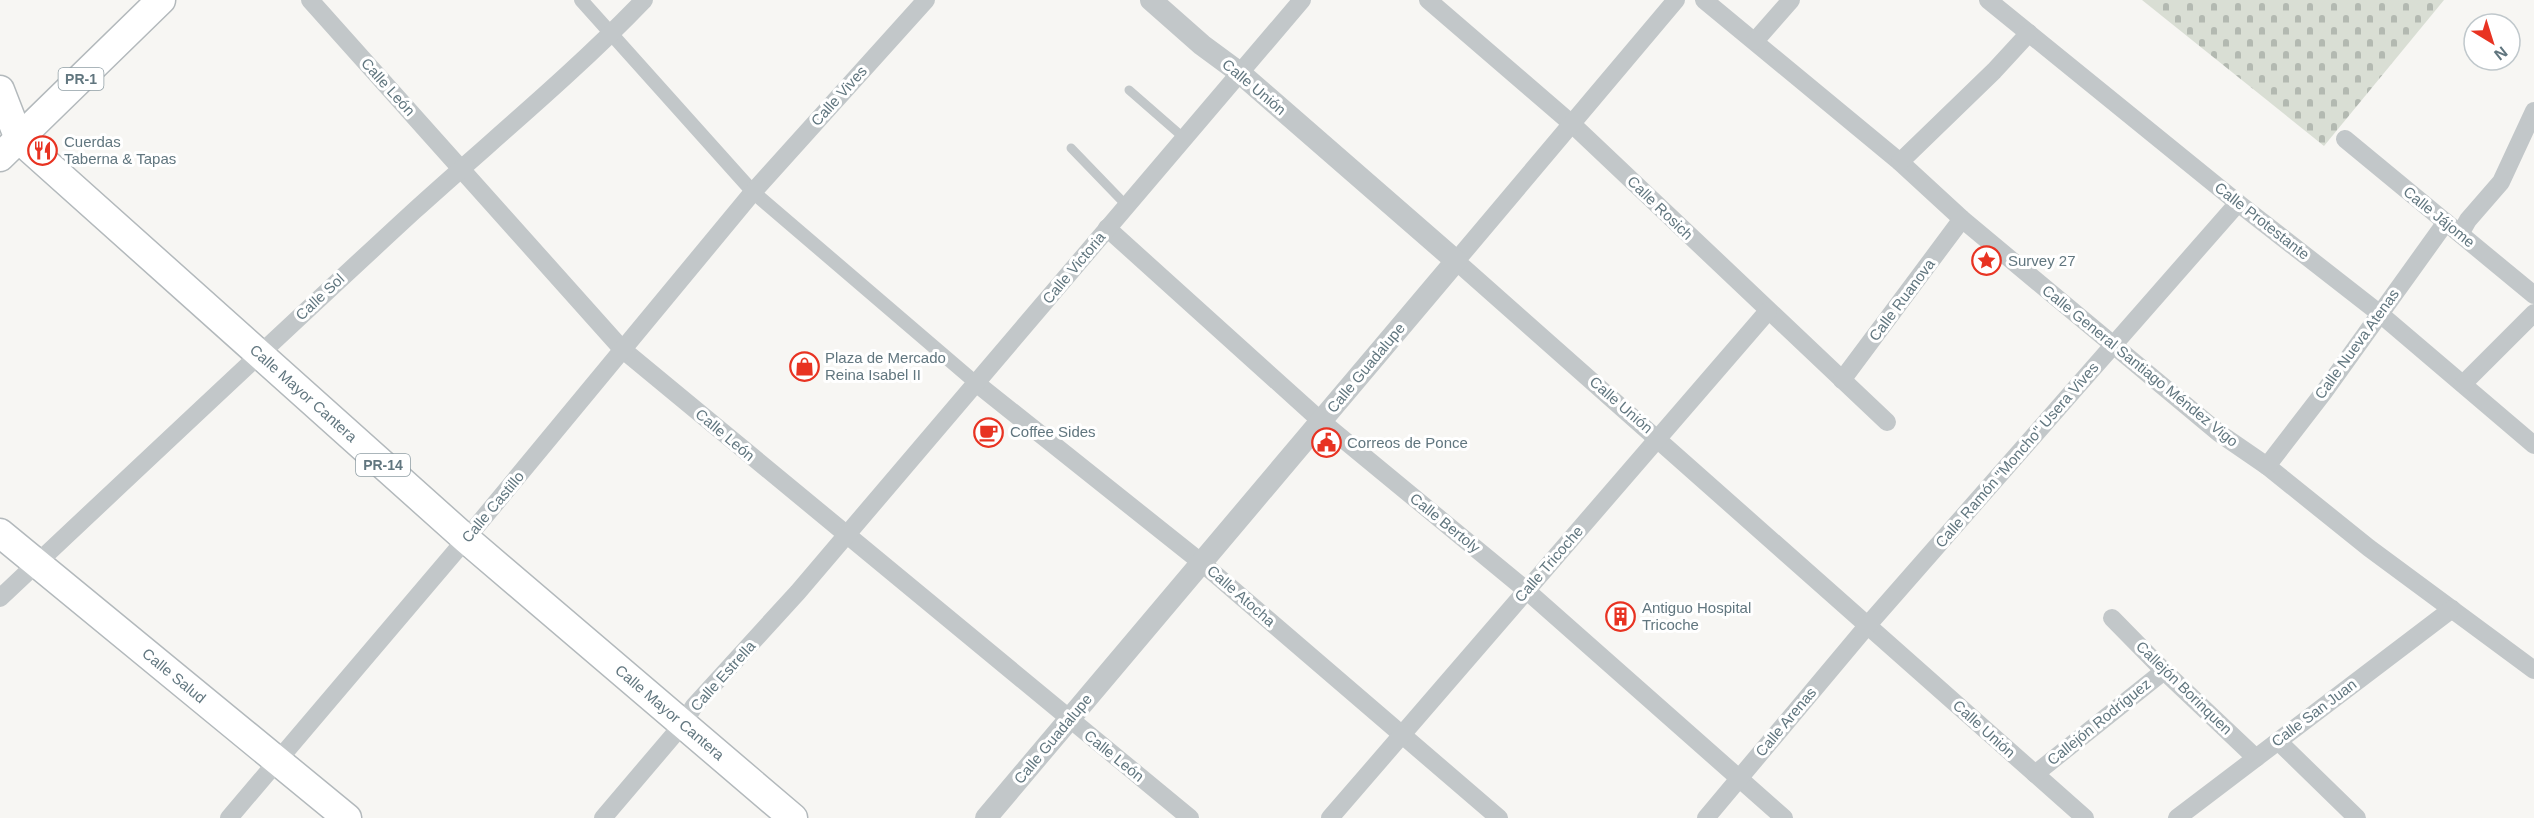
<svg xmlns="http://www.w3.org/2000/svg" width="2534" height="818" font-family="Arial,sans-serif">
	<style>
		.cemetery { fill: url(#cemetery-stones) }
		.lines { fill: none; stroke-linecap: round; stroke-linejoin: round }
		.primary-casing { stroke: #b3b9bc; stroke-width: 31 }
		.service { stroke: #c2c7c9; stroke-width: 9 }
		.pedestrian { stroke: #c2c7c9; stroke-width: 14 }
		.minor { stroke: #c2c7c9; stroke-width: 18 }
		.tertiary { stroke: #c2c7c9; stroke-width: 22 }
		.primary { stroke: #fff; stroke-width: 28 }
		.labels { text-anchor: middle; stroke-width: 6; stroke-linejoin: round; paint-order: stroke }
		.shield { fill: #fff; stroke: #909fa5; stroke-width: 1.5 }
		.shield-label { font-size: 14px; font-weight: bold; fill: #61767f }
		.street-label { font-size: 15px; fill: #61767f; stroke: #fff }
		.poi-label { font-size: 15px; fill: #61767f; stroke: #fff; text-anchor: start }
	</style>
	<defs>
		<pattern id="cemetery-stones" width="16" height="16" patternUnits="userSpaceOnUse" patternTransform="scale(1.5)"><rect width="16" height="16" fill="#d9ded4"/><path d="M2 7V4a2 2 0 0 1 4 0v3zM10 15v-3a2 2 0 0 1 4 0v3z" fill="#b3b9b1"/></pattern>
	</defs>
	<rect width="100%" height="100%" fill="#f7f6f3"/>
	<polygon class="cemetery" points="2142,0 2444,0 2324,146"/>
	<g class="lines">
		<defs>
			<g id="primary">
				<path id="s1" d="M 0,90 L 19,139 L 466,539 L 793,818"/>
				<polyline points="0,157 161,0"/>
				<path id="s2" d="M 0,533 L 347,818"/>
			</g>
		</defs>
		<use href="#primary" class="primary-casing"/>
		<g class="service">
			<polyline points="1129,90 1184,138"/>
			<polyline points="1071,148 1127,206"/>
		</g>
		<polyline class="pedestrian" points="581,0 753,192 976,383"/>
		<g class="minor">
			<polyline points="310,0 622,349 1190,818"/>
			<polyline points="1428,0 1572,124 1887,422"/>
			<polyline points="1676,0 1456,261 2085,818"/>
			<polyline points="1704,0 1900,162 1962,219 2219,433 2267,466 2369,548 2534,670"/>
			<polyline points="1988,0 2238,203 2379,313 2534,445"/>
			<polyline points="1755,41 1791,0"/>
			<polyline points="2345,139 2534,295"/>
			<polyline points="1900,162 1994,71 2029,33"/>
			<polyline points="1107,228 1321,421 1526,590 1784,818"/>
			<polyline points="2460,234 2468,220 2501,182 2534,111"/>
			<polyline points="1842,380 1962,219"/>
			<polyline points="976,383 1202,563 1499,818"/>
			<polyline points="2463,384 2534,313"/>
			<polyline points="2267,466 2324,392 2446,222"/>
			<path d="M 0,598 C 137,469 275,339 414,211 C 491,141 572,75 644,0"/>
			<polyline points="2112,618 2164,671 2256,758"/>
			<polyline points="2278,741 2357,818"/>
			<polyline points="2035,774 2164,671"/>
			<polyline points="229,818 466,539 753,192 926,0"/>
			<polyline points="603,818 683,724 694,706 798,592 1302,0"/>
			<polyline points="1330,818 1768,311"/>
			<polyline points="1706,818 1867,626 2238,203"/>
			<polyline points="2177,818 2452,609"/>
		</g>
		<polyline class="tertiary" points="986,818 1456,261 1240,73 1202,45 1151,0"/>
		<use href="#primary" class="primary"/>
	</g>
	<defs>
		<symbol id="restaurant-ring" viewBox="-11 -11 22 22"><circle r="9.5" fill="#fff" stroke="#e83322" stroke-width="1.5"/><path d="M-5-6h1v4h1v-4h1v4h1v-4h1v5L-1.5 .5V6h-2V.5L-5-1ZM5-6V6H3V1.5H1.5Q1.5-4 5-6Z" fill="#e83322"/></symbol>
		<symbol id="sight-ring" viewBox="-11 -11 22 22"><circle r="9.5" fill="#fff" stroke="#e83322" stroke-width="1.5"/><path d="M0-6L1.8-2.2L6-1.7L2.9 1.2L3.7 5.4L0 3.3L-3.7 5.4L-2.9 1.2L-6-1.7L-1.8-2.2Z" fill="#e83322"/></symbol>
		<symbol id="shop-ring" viewBox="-11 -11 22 22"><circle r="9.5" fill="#fff" stroke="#e83322" stroke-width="1.5"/><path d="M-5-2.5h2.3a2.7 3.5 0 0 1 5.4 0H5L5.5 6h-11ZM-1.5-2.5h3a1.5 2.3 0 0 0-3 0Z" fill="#e83322"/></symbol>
		<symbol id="cafe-ring" viewBox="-11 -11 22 22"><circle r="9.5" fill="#fff" stroke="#e83322" stroke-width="1.5"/><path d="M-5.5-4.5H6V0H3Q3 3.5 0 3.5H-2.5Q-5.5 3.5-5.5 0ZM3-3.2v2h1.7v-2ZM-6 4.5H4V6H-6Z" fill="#e83322"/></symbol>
		<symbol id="civic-ring" viewBox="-11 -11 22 22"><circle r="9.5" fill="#fff" stroke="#e83322" stroke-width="1.5"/><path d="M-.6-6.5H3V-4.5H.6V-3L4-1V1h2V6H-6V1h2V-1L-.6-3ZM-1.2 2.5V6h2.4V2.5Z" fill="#e83322"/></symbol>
		<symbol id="building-ring" viewBox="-11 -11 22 22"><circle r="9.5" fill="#fff" stroke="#e83322" stroke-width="1.5"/><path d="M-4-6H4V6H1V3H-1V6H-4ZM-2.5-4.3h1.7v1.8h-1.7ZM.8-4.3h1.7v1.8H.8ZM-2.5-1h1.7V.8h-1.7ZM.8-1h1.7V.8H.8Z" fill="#e83322"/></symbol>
	</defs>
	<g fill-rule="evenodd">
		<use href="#restaurant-ring" x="26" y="134" width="33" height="33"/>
		<use href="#sight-ring" x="1970" y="244" width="33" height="33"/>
		<use href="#shop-ring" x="788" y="350" width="33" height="33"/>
		<use href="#cafe-ring" x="972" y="416" width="33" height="33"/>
		<use href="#civic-ring" x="1310" y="426" width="33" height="33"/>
		<use href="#building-ring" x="1604" y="600" width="33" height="33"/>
	</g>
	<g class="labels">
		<g class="shield">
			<rect x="58.5" y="68" width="45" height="22" rx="4.5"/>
			<rect x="356" y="454" width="54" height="22" rx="4.5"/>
		</g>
		<g class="shield-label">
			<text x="81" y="84">PR-1</text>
			<text x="383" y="470">PR-14</text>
		</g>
		<g class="street-label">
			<text transform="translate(388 87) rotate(48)" y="5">Calle León</text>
			<text transform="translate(1254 87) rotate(40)" y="5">Calle Unión</text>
			<text transform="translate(839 96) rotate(-48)" y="5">Calle Vives</text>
			<text transform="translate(1660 208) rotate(44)" y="5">Calle Rosich</text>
			<text transform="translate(2439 217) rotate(39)" y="5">Calle Jájome</text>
			<text transform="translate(2262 221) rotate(38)" y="5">Calle Protestante</text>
			<text transform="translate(1074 268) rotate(-50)" y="5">Calle Victoria</text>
			<text transform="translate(320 297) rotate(-43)" y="5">Calle Sol</text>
			<text transform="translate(1902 300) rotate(-53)" y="5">Calle Ruanova</text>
			<text transform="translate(2357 344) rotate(-54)" y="5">Calle Nueva Atenas</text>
			<text transform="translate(2140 366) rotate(39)" y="5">Calle General Santiago Méndez Vigo</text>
			<text transform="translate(1366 368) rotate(-50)" y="5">Calle Guadalupe</text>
			<text dy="5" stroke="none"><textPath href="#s1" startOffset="434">Calle Mayor Cantera</textPath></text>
			<text transform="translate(1621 405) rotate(41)" y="5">Calle Unión</text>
			<text transform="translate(725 435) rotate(40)" y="5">Calle León</text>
			<text transform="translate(2017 455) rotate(-49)" y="5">Calle Ramón "Moncho" Usera Vives</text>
			<text transform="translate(493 507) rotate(-50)" y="5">Calle Castillo</text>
			<text transform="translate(1445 523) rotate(39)" y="5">Calle Bertoly</text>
			<text transform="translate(1549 564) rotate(-49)" y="5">Calle Tricoche</text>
			<text transform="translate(1241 596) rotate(41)" y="5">Calle Atocha</text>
			<text dy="5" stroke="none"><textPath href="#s2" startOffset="225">Calle Salud</textPath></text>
			<text transform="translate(723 676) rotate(-48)" y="5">Calle Estrella</text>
			<text transform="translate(2184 688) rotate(44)" y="5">Callejón Borinquen</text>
			<text dy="5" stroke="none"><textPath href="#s1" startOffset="920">Calle Mayor Cantera</textPath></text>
			<text transform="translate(2314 713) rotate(-37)" y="5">Calle San Juan</text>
			<text transform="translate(1786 722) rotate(-50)" y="5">Calle Arenas</text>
			<text transform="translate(2099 722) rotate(-39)" y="5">Callejón Rodríguez</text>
			<text transform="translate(1984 729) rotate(42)" y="5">Calle Unión</text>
			<text transform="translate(1053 739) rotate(-50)" y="5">Calle Guadalupe</text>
			<text transform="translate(1114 756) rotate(39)" y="5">Calle León</text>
		</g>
		<g class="poi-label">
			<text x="64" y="147">Cuerdas<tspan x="64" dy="17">Taberna &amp; Tapas</tspan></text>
			<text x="2008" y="266">Survey 27</text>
			<text x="825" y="363">Plaza de Mercado<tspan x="825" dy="17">Reina Isabel II</tspan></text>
			<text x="1010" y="437">Coffee Sides</text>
			<text x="1347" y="448">Correos de Ponce</text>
			<text x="1642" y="613">Antiguo Hospital<tspan x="1642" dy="17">Tricoche</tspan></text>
		</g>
	</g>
	<g transform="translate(2492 42) rotate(142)"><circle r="28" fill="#ffffff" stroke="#c0c8cc" stroke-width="1.5"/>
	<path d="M0-4.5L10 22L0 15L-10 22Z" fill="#e83322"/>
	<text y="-9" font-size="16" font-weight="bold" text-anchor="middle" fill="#61767f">N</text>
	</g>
</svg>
